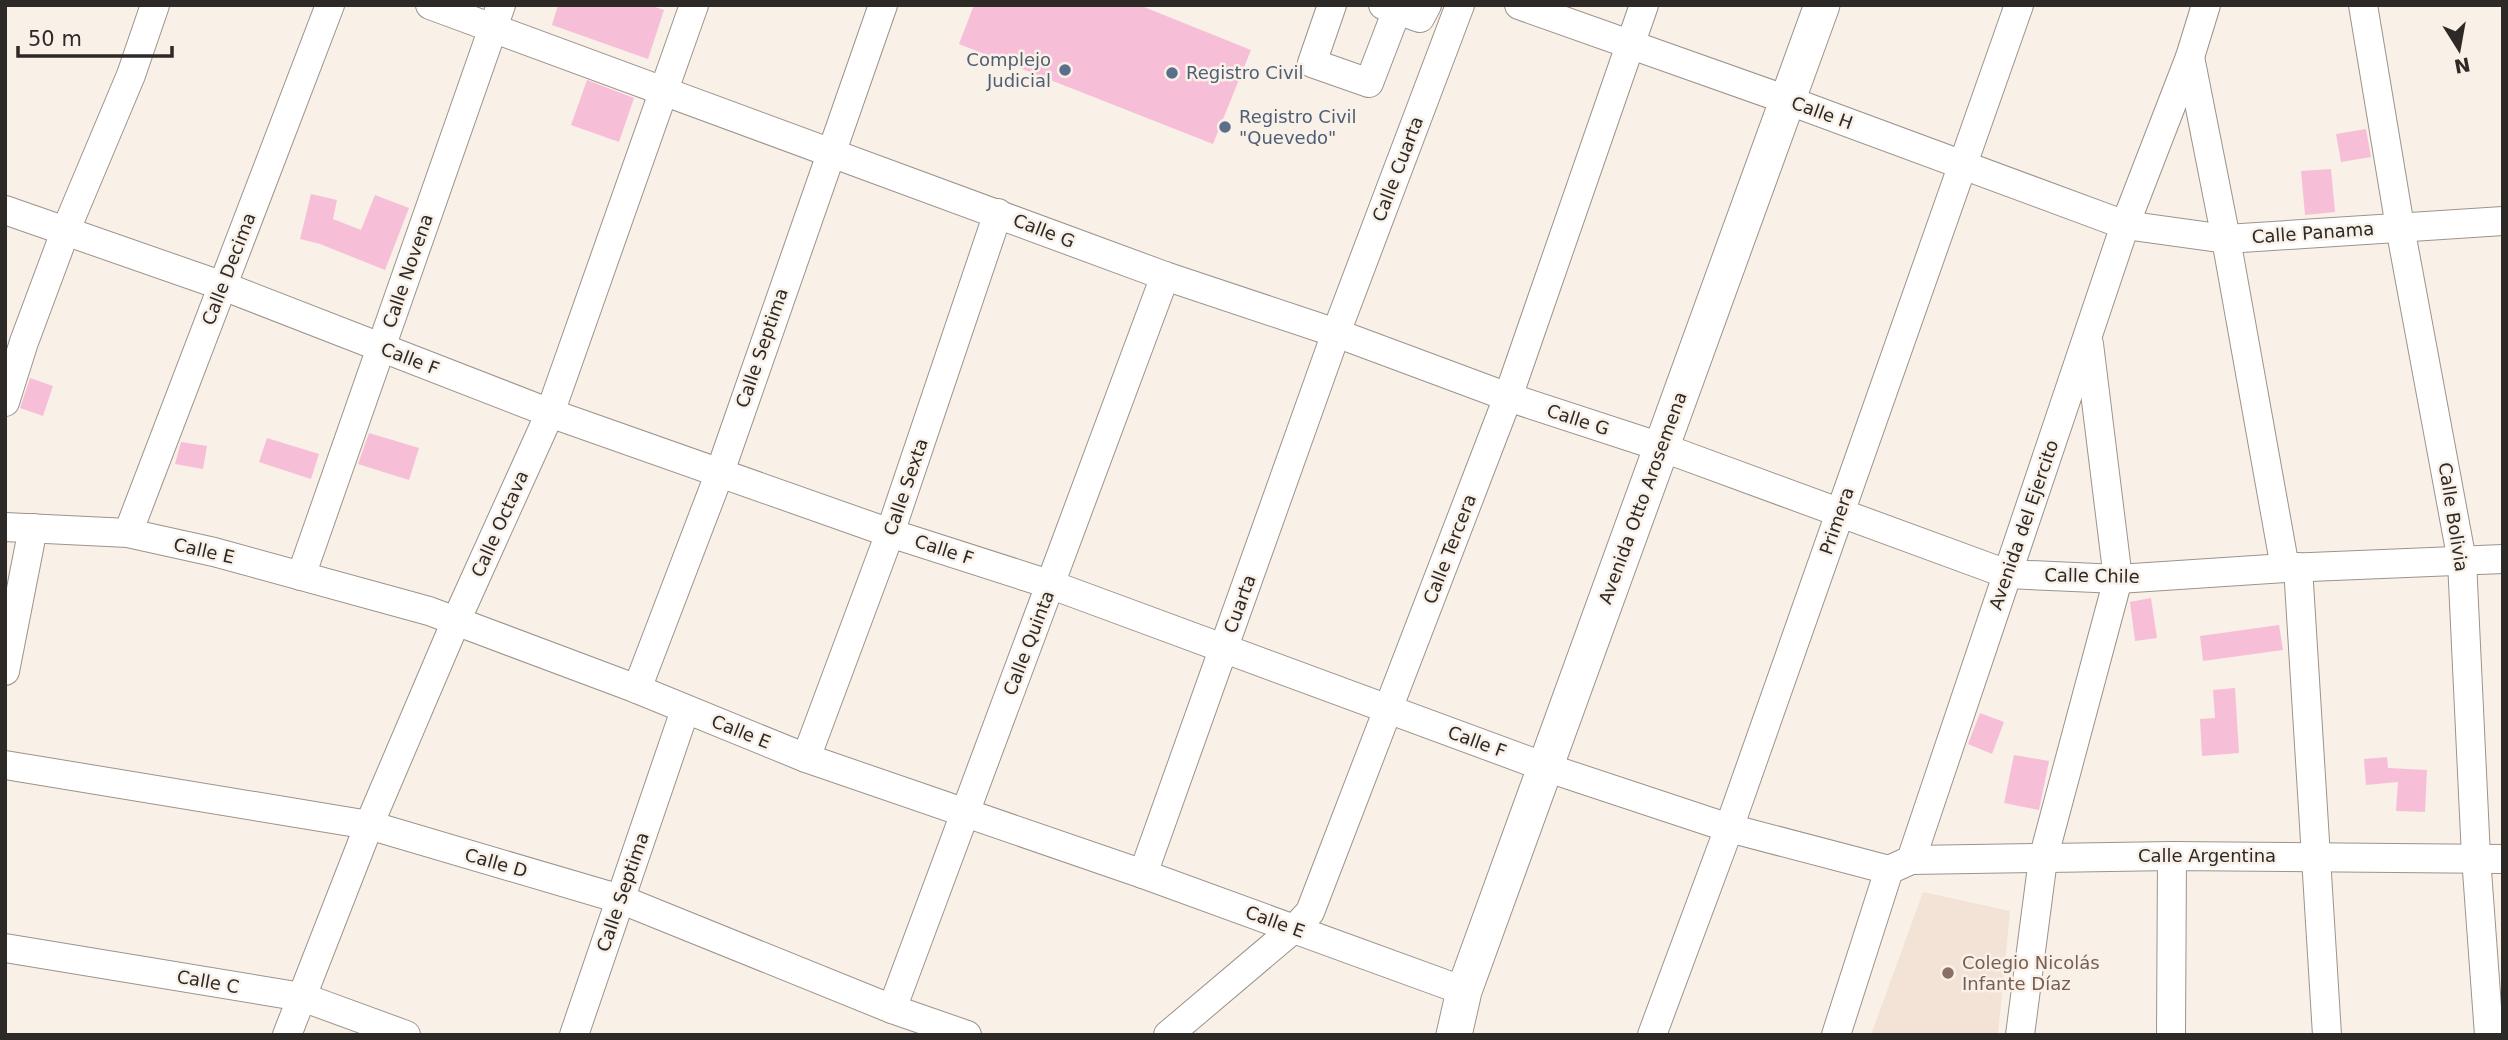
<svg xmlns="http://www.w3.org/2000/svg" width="2508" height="1040" font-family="'DejaVu Sans',sans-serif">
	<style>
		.built { fill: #f3e3d6 }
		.building { fill: #f7bfd7 }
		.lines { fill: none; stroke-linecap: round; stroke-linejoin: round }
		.minor-casing { stroke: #9c938c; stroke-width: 30 }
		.major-casing { stroke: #9c938c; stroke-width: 37 }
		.minor { stroke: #fff; stroke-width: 28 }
		.major { stroke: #fff; stroke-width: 35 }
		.service-dot { fill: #5c6f8a; stroke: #f9f0e8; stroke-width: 2.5 }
		.education-dot { fill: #8d6e63; stroke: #f9f0e8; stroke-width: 2.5 }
		.labels { text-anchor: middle; stroke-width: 5; stroke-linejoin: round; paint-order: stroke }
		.service-label { font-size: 18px; fill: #4e5e75; stroke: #f9f0e8; text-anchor: start }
		.street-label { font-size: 18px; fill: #2d2926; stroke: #f9f0e8 }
		.education-label { font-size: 18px; fill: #785e54; stroke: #f9f0e8; text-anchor: start }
	</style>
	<rect width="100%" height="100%" fill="#f9f0e8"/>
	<polygon class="built" points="1923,892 2010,911 1998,1035 1871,1035"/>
	<g class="building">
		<polygon points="558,5 649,5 664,10 648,59 552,25"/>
		<polygon points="974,5 1139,5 1251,50 1213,144 959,44"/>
		<polygon points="587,80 634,98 619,142 571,125"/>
		<polygon points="2366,129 2371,157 2341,162 2336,134"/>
		<polygon points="2331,169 2335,212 2305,215 2301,171"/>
		<polygon points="311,194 337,200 333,219 361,230 375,195 409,208 385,270 320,244 300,239"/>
		<polygon points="30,378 53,386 43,416 20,408"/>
		<polygon points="369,433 419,448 409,480 358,464"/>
		<polygon points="267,438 319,454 311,479 259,462"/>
		<polygon points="181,442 207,446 203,469 175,464"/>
		<polygon points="2151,598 2157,638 2135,641 2130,602"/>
		<polygon points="2279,625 2283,650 2203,661 2200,636"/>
		<polygon points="2235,688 2239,753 2202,756 2200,719 2215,718 2213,690"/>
		<polygon points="1980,713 2004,722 1992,754 1968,744"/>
		<polygon points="2014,755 2049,761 2039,810 2004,803"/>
		<polygon points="2387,757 2388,768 2427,770 2425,812 2396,811 2398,782 2366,785 2364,759"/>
	</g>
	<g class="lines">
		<defs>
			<g id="minor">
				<polyline points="430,5 1165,276 1336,333 1508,397 1661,447 2007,574 2118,579 2285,568 2503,559"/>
				<polyline points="1332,5 1312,63 1369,83 1397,10"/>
				<polyline points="1383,5 1420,18 1427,5"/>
				<polyline points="1519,5 1787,100 2125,225 2226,239 2503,221"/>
				<polyline points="2363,5 2400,227 2462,561 2476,857 2489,1035"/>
				<polyline points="2190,57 2226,239 2285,568"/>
				<polyline points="5,210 223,286 550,413 890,533 1052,585 1545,767 1729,828 1889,870"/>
				<polyline points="5,402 24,342 65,232 131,75 155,5"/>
				<polyline points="5,527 128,533 214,552 429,611 637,689 806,758 1143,874 1464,991"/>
				<polyline points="128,533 330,5"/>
				<polyline points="2298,567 2327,1035"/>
				<polyline points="301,576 501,5"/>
				<polyline points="5,671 33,528"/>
				<polyline points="637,689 720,472 883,5"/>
				<polyline points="806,758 890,533 998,213"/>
				<polyline points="5,765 369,825 620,899 892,1009 967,1035"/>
				<polyline points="1911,860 2172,856 2503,859"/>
				<polyline points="1143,874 1336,333 1460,5"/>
				<polyline points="5,948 302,997 406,1035"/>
				<polyline points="892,1009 1165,276"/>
				<polyline points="287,1035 369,825 456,621 550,413 694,5"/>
				<polyline points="574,1035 685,710"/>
				<polyline points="1168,1035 1298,925 1310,912 1508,397 1644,5"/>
				<polyline points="1652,1035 1729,828 2019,5"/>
				<polyline points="1836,1035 1889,870 1911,860 2125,225 2190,57 2206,5"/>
				<polyline points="2020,1035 2043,859 2118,579 2089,344"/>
				<polyline points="2171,1035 2172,856"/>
			</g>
			<polyline id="major" points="1454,1035 1464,991 1822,5"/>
		</defs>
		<use href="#minor" class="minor-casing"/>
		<use href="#major" class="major-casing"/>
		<use href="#minor" class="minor"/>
		<use href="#major" class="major"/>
	</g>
	<g class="service-dot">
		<circle cx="1065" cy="70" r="7"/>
		<circle cx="1172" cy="73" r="7"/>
		<circle cx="1225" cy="127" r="7"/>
	</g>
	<circle class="education-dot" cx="1948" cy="973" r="7"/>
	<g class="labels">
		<g class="service-label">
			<text x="1051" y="66" text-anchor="end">Complejo<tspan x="1051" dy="21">Judicial</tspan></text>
			<text x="1186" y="79">Registro Civil</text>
			<text x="1239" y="123">Registro Civil<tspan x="1239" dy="21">"Quevedo"</tspan></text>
		</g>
		<g class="street-label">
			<text transform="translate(1822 113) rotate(20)" y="6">Calle H</text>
			<text transform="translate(1398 169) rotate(-69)" y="6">Calle Cuarta</text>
			<text transform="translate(1044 231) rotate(21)" y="6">Calle G</text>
			<text transform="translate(2313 233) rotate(-4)" y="6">Calle Panama</text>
			<text transform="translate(229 269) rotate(-69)" y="6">Calle Decima</text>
			<text transform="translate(408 271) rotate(-71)" y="6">Calle Novena</text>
			<text transform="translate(762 348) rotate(-71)" y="6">Calle Septima</text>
			<text transform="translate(410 359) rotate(21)" y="6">Calle F</text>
			<text transform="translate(1578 420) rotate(18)" y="6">Calle G</text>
			<text transform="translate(906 487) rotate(-71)" y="6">Calle Sexta</text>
			<text transform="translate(1643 498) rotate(-70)" y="6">Avenida Otto Arosemena</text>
			<text transform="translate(2453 517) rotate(81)" y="6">Calle Bolivia</text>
			<text transform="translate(1837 521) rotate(-71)" y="6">Primera</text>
			<text transform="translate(500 524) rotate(-66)" y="6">Calle Octava</text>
			<text transform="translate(2024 525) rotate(-71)" y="6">Avenida del Ejercito</text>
			<text transform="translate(1450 549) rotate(-69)" y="6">Calle Tercera</text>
			<text transform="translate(944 550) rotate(18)" y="6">Calle F</text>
			<text transform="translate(204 551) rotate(13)" y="6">Calle E</text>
			<text transform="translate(2092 576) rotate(1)" y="6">Calle Chile</text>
			<text transform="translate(1240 604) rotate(-70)" y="6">Cuarta</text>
			<text transform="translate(1029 643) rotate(-69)" y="6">Calle Quinta</text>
			<text transform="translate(741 732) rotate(22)" y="6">Calle E</text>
			<text transform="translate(1477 742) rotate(20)" y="6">Calle F</text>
			<text x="2207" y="862">Calle Argentina</text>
			<text transform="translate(496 863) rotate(16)" y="6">Calle D</text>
			<text transform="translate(623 892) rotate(-71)" y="6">Calle Septima</text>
			<text transform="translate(1275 922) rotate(20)" y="6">Calle E</text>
			<text transform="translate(208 982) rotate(10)" y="6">Calle C</text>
		</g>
		<g class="education-label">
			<text x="1962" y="969">Colegio Nicolás<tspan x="1962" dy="21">Infante Díaz</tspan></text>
		</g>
	</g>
	<rect width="2508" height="1040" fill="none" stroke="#2d2926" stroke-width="14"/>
	<g transform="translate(2459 49) rotate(169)" stroke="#f9f0e8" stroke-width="5" paint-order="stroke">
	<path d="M0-5L12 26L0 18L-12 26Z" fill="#2d2926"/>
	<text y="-10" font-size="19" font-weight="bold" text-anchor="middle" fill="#2d2926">N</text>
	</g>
	<path d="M18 46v10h154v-10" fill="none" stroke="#2d2926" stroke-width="3.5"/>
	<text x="28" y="46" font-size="21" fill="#2d2926" stroke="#f9f0e8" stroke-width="5" paint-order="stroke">50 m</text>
</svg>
